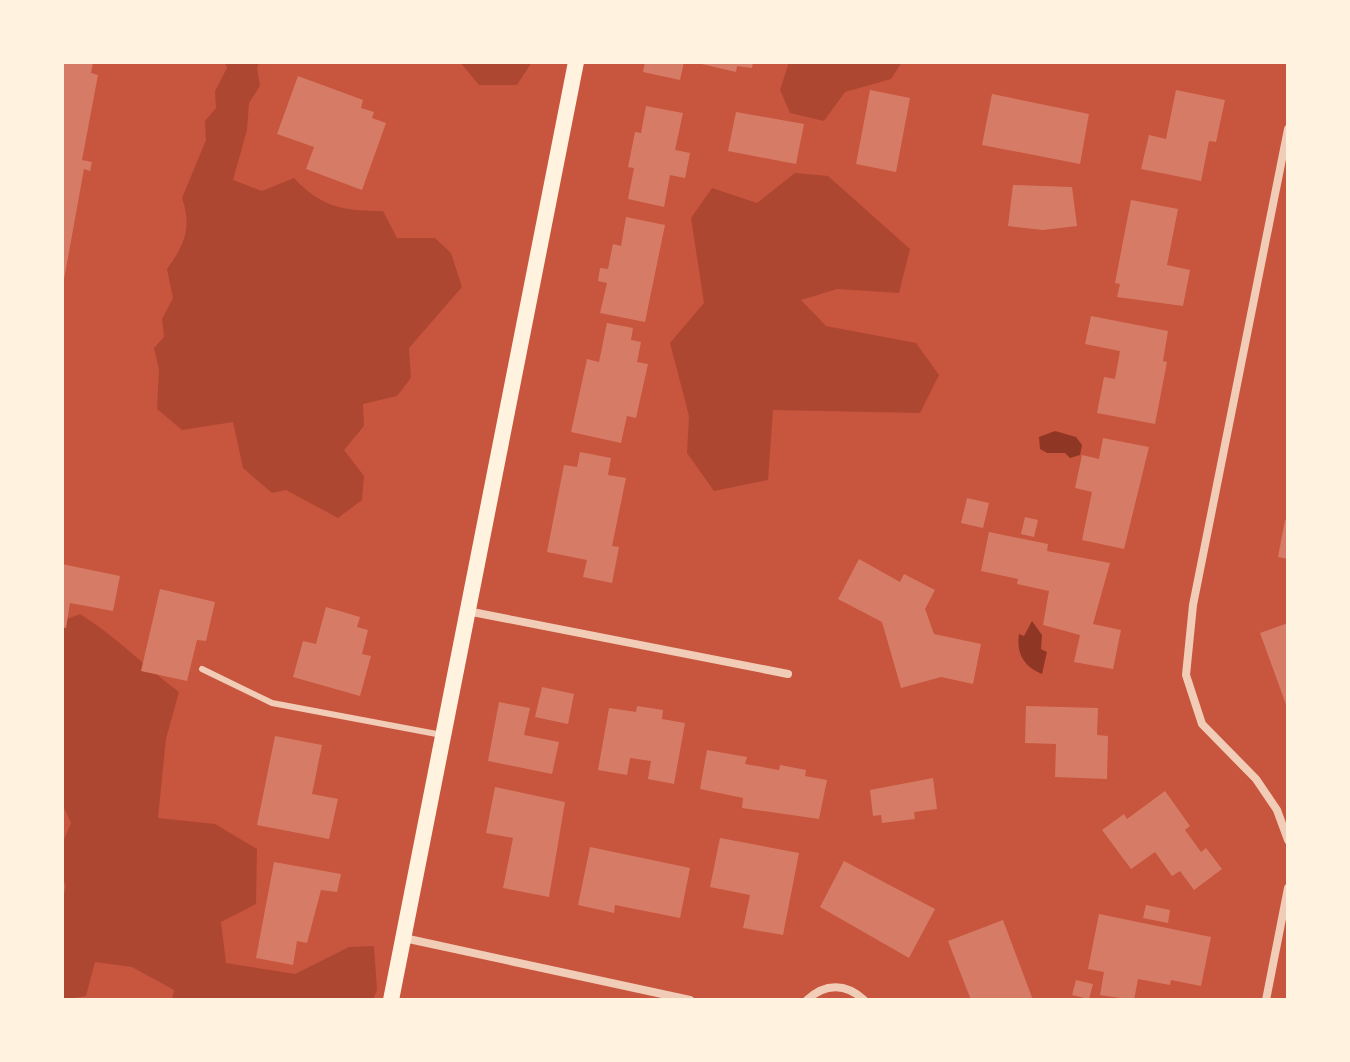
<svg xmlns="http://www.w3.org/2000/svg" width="1350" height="1062" font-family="'Work Sans',sans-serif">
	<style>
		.green { fill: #ae4732 }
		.water { fill: #8f3625 }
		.building { fill: #d67c66 }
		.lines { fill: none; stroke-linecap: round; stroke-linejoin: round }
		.service { stroke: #f1ccb7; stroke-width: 6 }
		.minor { stroke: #f1ccb7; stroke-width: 8 }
		.secondary { stroke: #fff3e0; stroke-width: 16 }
	</style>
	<rect width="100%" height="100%" fill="#c8553d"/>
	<g class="green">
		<path d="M 225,62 L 260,62 L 257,67 L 260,86 L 249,103 L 247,130 L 233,180 L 262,191 L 294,178 C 321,207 343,211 383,211 L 397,238 L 435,238 L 451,253 L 462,287 L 409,348 L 411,378 L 397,396 L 363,404 L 364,426 L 344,450 L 364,476 L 362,500 L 338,518 L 286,490 L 272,493 L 243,468 L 233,422 L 182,430 L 157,409 L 159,370 L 154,348 L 164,337 L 162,319 L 173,298 L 167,269 C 185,244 192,227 182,198 L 206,140 L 205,121 L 216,108 L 215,91 L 227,68 Z"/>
		<polygon points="460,62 532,62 517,85 479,85"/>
		<polygon points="789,62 902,62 891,79 845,92 824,121 790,113 780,90"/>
		<polygon points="795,173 828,176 910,249 899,293 837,289 801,300 826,326 916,343 939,375 920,413 773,410 768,480 714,491 687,453 689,416 670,343 704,303 691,218 712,188 757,203"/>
		<path d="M 80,614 C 116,636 145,667 179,692 L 166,739 L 158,818 L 215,824 L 257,849 L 256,904 L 221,922 L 226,963 L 295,974 L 349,947 L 374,946 L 377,990 L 373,1000 L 172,1000 L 174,990 L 132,967 L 95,962 L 86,996 L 62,1000 L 62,903 L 66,886 L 62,877 L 62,844 L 71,823 L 62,803 L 62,621 Z"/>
	</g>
	<g class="water">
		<polygon points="1055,431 1076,437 1082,445 1080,455 1070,458 1065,453 1047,453 1040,449 1039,437"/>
		<path d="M 1032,621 L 1042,635 L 1041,649 L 1047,652 L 1042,674 C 1024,667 1016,653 1019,634 L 1024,636 Z"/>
	</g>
	<g class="building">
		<polygon points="62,62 93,62 91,73 98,75 82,160 92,162 90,171 84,169 63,285"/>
		<polygon points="645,62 684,62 680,80 643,72"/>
		<polygon points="693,62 753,62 752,68 737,66 736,72"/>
		<polygon points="298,76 363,100 361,108 374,112 372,118 386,123 362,190 306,169 314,147 277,134"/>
		<polygon points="870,90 910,98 896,172 856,164"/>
		<polygon points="1176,90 1225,100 1216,142 1209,141 1201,181 1141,169 1149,135 1166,139"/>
		<polygon points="992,94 1089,114 1080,164 982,145"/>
		<polygon points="646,106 683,113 675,150 690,153 685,178 670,175 664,207 628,199 634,168 628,167 635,132 641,133"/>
		<polygon points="736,112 804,124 796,164 728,151"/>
		<polygon points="1013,185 1072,187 1077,226 1043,230 1008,226"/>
		<polygon points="1131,200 1178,209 1167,265 1190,270 1183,306 1117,297 1120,284 1115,283"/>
		<polygon points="626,217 665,225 645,322 600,313 607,283 598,281 600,268 608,269 613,244 621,246"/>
		<polygon points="1091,316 1168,331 1163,361 1167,362 1155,424 1097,413 1104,377 1115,379 1120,351 1085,344"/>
		<polygon points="607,323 633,328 631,340 641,342 637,362 648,364 636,418 627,416 621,443 571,432 587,359 599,362"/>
		<polygon points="1103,438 1149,447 1124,549 1082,540 1092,492 1075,488 1082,455 1099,459"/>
		<polygon points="580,452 611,458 608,475 626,478 612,546 619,547 612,583 583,577 587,560 547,552 564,465 577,467"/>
		<polygon points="967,498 989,503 983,528 961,523"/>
		<polygon points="1025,517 1038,520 1034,537 1021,534"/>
		<polygon points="1285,520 1288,521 1288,559 1278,557"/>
		<polygon points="989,532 1048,544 1047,551 1110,563 1093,624 1121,630 1113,669 1074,662 1080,635 1043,625 1049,591 1017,584 1018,579 981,571"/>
		<polygon points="859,559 900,582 904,574 935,590 925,609 934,634 981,644 973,684 941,677 901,688 882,622 838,599"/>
		<polygon points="62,564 120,576 113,611 70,603 66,628 62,627"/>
		<polygon points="160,589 215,602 206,641 197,640 187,681 141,671"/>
		<polygon points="326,607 360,617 357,627 368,630 362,654 371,656 360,696 293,677 303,641 316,644"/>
		<polygon points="1288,623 1288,710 1260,633"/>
		<polygon points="542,687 574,694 568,724 535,717"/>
		<polygon points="499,702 530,708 524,735 559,742 552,774 488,761"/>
		<polygon points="637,706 663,710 662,719 685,723 674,784 648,779 651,761 630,758 627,775 598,770 609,708 636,712"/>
		<polygon points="1026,706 1098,708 1097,735 1108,736 1107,779 1055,777 1056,744 1025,743"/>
		<polygon points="275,736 322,745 312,794 338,799 329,839 257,825"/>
		<polygon points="707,750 747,757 745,764 779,770 780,765 806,770 805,776 827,780 819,819 742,808 743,798 700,789"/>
		<polygon points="933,778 937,809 914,812 915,819 882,823 881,815 873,816 870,790"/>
		<polygon points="495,787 565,802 549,897 503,888 513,838 486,833"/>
		<polygon points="1165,791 1190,826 1185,830 1201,852 1206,848 1222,869 1194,890 1180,871 1172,876 1155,852 1131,869 1102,830 1124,814 1127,819"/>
		<polygon points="720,838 799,853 783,935 743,928 750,895 710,887"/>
		<polygon points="590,847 690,868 680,918 615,905 614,913 578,905"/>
		<polygon points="844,861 935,909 909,958 820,907"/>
		<polygon points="274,862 341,874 337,892 321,890 307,943 297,941 293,965 256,958"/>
		<polygon points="1146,905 1170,910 1168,923 1143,918"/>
		<polygon points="1099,914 1211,937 1201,986 1171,980 1170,985 1138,979 1134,1000 1100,995 1104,972 1088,969"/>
		<polygon points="1003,920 1033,1000 971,1000 948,941"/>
		<polygon points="1076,980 1093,984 1089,999 1072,995"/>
	</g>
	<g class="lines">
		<polyline class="service" points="202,669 272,703 442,735"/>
		<g class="minor">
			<polyline points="1288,129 1193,605 1186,675 1202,724 1256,779 1277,810 1288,840"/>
			<polyline points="467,611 788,674"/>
			<polyline points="404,938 690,1000"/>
			<path d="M 807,1000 C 825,983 846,983 864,1000"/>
			<polyline points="1266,1000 1288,888"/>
		</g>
		<polyline class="secondary" points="391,1000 576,62"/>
	</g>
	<rect width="1350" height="1062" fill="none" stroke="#fff3e0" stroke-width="128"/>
</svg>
